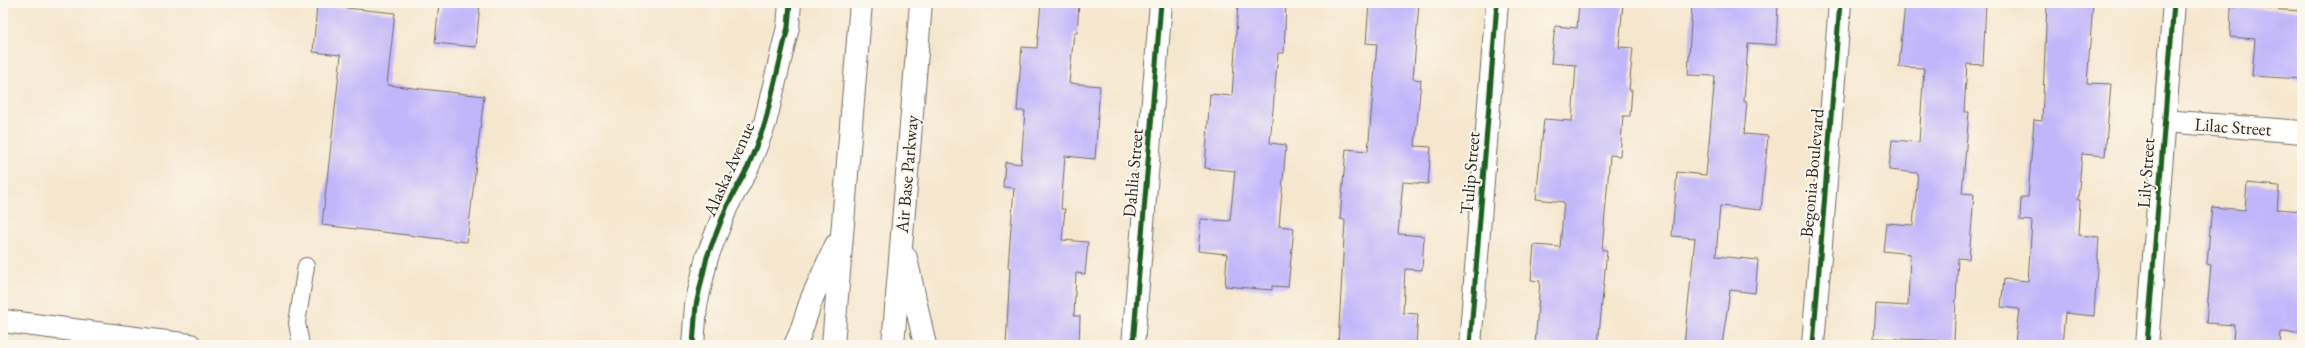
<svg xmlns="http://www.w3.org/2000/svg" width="2305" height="348" font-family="'EB Garamond',serif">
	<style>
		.building { fill: #c1b6fa }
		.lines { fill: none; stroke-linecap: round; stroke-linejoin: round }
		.service-casing { stroke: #726d64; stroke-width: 18 }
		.minor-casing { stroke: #726d64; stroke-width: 24 }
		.primary-casing { stroke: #726d64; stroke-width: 24 }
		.service { stroke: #fff; stroke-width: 16 }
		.minor { stroke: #fff; stroke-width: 22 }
		.primary { stroke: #fff; stroke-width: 22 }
		.cycleway-casing { stroke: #fbf7ec; stroke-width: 8 }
		.cycleway { stroke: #1b5e20; stroke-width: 5 }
		.labels { text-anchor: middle; stroke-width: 4; stroke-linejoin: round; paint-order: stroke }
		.street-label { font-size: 18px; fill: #2b2b2b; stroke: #fbf7ec }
	</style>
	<rect width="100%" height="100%" fill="#fbf7ec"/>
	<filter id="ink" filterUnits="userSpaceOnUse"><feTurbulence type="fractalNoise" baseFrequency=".025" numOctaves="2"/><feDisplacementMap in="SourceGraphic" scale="8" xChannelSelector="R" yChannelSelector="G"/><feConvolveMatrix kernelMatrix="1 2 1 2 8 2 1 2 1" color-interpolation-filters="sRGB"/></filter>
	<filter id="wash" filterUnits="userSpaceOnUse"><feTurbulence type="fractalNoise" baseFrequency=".012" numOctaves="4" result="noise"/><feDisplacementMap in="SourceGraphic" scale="16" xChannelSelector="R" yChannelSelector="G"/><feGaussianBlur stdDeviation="0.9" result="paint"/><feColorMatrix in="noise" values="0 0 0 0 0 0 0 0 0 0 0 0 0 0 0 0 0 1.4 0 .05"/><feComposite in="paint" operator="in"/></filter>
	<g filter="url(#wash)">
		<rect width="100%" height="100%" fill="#f5e7ce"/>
		<g id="blocks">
			<g class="building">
				<polygon points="439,3 480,3 476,47 435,43"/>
				<polygon points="1041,3 1079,3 1077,33 1074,33 1069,83 1100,86 1095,159 1065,156 1061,209 1065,209 1062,240 1088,242 1085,274 1076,273 1074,316 1080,316 1079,345 1006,345 1010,268 1008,267 1014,188 1003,187 1005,162 1021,164 1025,111 1017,111 1022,47 1037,48"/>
				<polygon points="1238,3 1286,3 1284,53 1278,53 1270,143 1286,145 1279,226 1294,228 1288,287 1272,286 1272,290 1225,286 1227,254 1198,251 1201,219 1230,221 1235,171 1205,168 1210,94 1232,96"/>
				<polygon points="1369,3 1419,3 1413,79 1421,80 1415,146 1431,147 1428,184 1403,182 1398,234 1424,236 1422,270 1405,269 1403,313 1418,314 1416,345 1338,345 1345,220 1340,219 1346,149 1368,151 1377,44 1366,43"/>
				<polygon points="1579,3 1623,3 1619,47 1633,48 1629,90 1632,90 1630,116 1623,116 1620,156 1610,155 1602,250 1607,250 1598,345 1535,345 1540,281 1531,280 1534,245 1560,247 1564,202 1536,199 1544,119 1572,121 1576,65 1551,63 1555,26 1577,28"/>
				<polygon points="1692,3 1778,3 1776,45 1748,43 1744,102 1747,102 1744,134 1768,136 1761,210 1720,206 1716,256 1758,260 1755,293 1730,290 1722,345 1684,345 1695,238 1672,236 1677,172 1706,175 1715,76 1688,75"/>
				<polygon points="1905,3 1986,3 1983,65 1967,64 1964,112 1969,112 1962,193 1974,194 1969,259 1958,258 1954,341 1874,338 1876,304 1908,306 1910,254 1883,251 1886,223 1913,225 1918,173 1889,170 1892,140 1919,142 1924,68 1899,67"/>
				<polygon points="2047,3 2093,3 2087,83 2111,84 2105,156 2082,154 2078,200 2080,200 2078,235 2099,237 2094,316 2065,313 2062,345 2015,342 2019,309 2001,307 2004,279 2028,281 2032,221 2020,220 2021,197 2028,197 2034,120 2042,121"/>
				<polygon points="317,5 395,13 387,85 484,96 467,242 322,225 341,55 313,52"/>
				<polygon points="2231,7 2302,11 2302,79 2252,76 2255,39 2230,37"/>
				<polygon points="2247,183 2279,186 2277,209 2302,211 2302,298 2299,333 2281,332 2280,345 2233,345 2234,325 2206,323 2211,265 2207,264 2212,207 2245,210"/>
			</g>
		</g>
	</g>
	<g filter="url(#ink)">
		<use href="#blocks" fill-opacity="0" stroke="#726d64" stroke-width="1"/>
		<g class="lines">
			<defs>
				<polyline id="service" points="301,345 297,323 306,266"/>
				<g id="minor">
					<polyline points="2164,121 2302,132"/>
					<polyline points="3,321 190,345"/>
					<polyline points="693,345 696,305 707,257 727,206 748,167 765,123 788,27 790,3"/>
					<polyline points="1133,345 1161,3"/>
					<polyline points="1470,345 1497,3"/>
					<polyline points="1813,345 1840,3"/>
					<polyline points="2147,345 2174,3"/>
				</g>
				<g id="primary">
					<polyline points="906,258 925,345"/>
					<polyline points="795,345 800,334 812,298 836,245"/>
					<polyline points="833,345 861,3"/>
					<polyline points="893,345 921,3"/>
				</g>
			</defs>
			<use href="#service" class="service-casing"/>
			<use href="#minor" class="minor-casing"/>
			<use href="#primary" class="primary-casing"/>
			<use href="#service" class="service"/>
			<use href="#minor" class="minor"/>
			<use href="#primary" class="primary"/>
			<defs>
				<g id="cycleway">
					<polyline points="693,345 696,305 707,257 727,206 748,167 765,123 788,27 790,3"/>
					<polyline points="1133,345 1161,3"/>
					<polyline points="1470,345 1497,3"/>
					<polyline points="1813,345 1840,3"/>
					<polyline points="2147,345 2174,3"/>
				</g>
			</defs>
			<use href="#cycleway" class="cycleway-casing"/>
			<use href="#cycleway" class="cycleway"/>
		</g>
	</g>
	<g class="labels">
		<g class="street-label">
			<text transform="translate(2233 127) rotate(4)" y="6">Lilac Street</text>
			<text transform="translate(729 169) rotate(-66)" y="6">Alaska Avenue</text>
			<text transform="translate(1133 173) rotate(-85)" y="6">Dahlia Street</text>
			<text transform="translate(1470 173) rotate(-85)" y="6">Tulip Street</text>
			<text transform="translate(1812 173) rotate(-85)" y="6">Begonia Boulevard</text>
			<text transform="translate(2146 173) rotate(-86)" y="6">Lily Street</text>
			<text transform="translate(907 174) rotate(-85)" y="6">Air Base Parkway</text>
		</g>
	</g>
	<rect width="2305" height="348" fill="none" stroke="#fbf7ec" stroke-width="16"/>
</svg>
